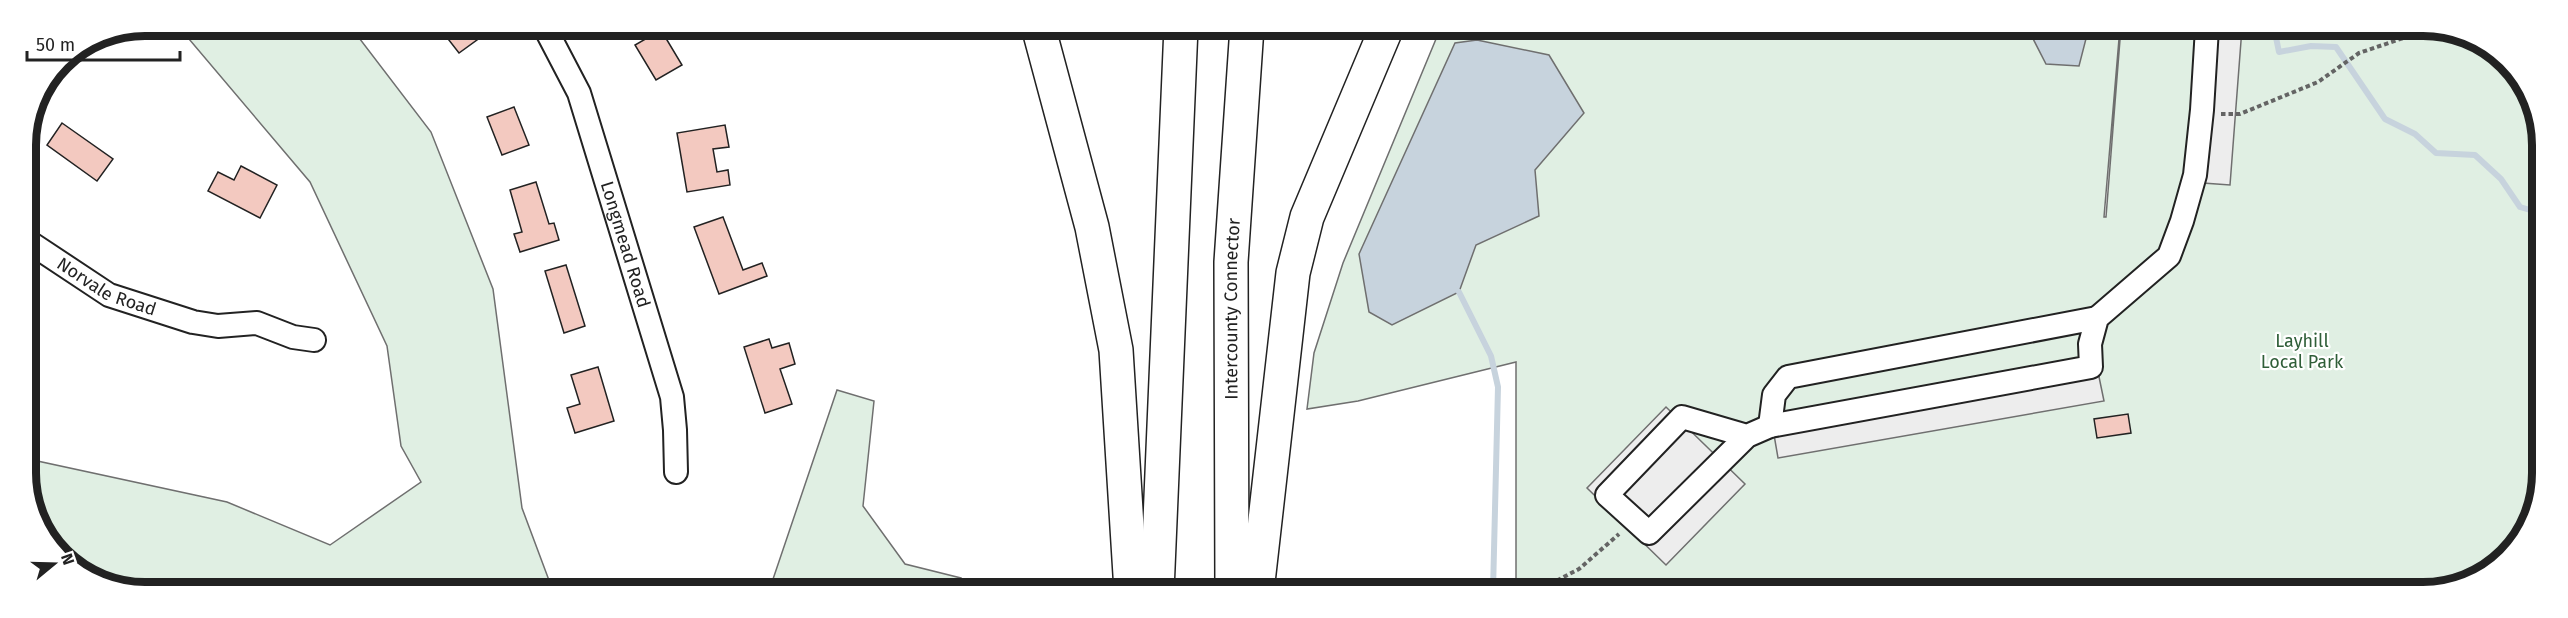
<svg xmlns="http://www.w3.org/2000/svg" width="2568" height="618" font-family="'Fira Sans',sans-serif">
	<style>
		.green { fill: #e0efe3; stroke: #6f6f6f; stroke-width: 1.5 }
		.parking { fill: #ededed; stroke: #6f6f6f; stroke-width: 1.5 }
		.water { fill: #c7d3dd; stroke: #6f6f6f; stroke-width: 1.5 }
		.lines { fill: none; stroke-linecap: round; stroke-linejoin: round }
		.stream { stroke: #c7d3dd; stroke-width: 6 }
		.building { fill: #f3c9c0; stroke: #222; stroke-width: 1.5 }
		.minor-casing { stroke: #222; stroke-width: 26 }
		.highway-casing { stroke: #222; stroke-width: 36 }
		.path { stroke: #646464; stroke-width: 4; stroke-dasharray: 4.5 3; stroke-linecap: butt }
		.minor { stroke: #fff; stroke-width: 22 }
		.highway { stroke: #fff; stroke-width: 33 }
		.labels { text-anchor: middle; stroke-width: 4.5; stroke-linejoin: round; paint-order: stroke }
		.street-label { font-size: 18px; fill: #222; stroke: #fff }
		.park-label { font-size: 18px; fill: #2f5e38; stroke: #fff }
		.rim { fill: none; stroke: #222; stroke-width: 8 }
	</style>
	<rect width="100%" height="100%" fill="#fff"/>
	<g class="green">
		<polygon points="178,26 350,26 431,132 493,289 522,508 553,591 122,590 61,558 28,496 28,459 227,502 330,545 421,482 401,446 387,346 310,182"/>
		<polygon points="1441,27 2120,27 2104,217 2106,217 2121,27 2446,28 2507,60 2540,122 2540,496 2501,563 2430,592 1516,591 1516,362 1358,401 1307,409 1314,353 1343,263"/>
		<polygon points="837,390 874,401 863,506 905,564 961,578 978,591 769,591"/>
	</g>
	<g class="parking">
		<polygon points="2215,28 2242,28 2230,185 2203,183"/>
		<polygon points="2098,372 2104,401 1778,458 1773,429"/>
		<polygon points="1666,407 1745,484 1666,565 1587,488"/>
	</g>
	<g class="water">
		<polygon points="2027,27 2089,27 2079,66 2046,64"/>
		<polygon points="1477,40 1549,55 1584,113 1535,170 1539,216 1476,245 1459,292 1392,325 1369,312 1359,254 1455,43"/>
	</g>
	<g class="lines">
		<g class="stream">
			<polyline points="2274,28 2279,52 2311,46 2336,47 2385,119 2415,134 2436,153 2475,155 2501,179 2520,207 2540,213"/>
			<polyline points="1459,292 1491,356 1498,387 1493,591"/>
		</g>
	</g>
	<g class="building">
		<polygon points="438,26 474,26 481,37 459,53"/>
		<polygon points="661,30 682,65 656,80 635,45"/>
		<polygon points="514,107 529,145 502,155 487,117"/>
		<polygon points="62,123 113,159 97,181 47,145"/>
		<polygon points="725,125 729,147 713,149 717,172 728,170 730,185 687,192 677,133"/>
		<polygon points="241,166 277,185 260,218 208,191 218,172 234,180"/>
		<polygon points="536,182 549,224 554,223 559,240 520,252 514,234 522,232 510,190"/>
		<polygon points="723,217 743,270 762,263 767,276 719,294 694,227"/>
		<polygon points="566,265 585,326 564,333 545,271"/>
		<polygon points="769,339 772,348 789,343 795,364 780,369 792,404 765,413 744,347"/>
		<polygon points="598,367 614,421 575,433 567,408 580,404 571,375"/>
		<polygon points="2128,414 2131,433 2097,438 2094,419"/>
	</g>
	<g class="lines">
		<defs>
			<g id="minor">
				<path id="s1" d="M 544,26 L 579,93 L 672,397 L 675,430 L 676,472"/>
				<path id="s2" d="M 26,240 L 109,295 L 193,322 L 218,326 L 257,323 L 293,337 L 314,340"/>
				<polyline points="1770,426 1774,395 1788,377 2097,318"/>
				<polyline points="1747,436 1682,417 1607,495 1649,533 1747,436 1770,426 2091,367 2090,344 2097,318 2169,256 2182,221 2195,175 2202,110 2207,28"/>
			</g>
			<g id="highway">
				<polyline points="1038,26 1092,227 1116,350 1131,591"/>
				<polyline points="1157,591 1181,27"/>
				<path id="s3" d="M 1232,591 L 1231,262 L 1247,27"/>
				<polyline points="1257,591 1293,273 1307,217 1387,27"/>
			</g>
		</defs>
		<use href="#minor" class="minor-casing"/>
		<use href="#highway" class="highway-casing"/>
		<g class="path">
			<polyline points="2221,114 2240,114 2318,82 2359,53 2433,28"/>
			<polyline points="1537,591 1579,569 1619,534"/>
		</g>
		<use href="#minor" class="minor"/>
		<use href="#highway" class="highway"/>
	</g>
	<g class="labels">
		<g class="street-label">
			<text dy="6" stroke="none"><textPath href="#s1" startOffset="234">Longmead Road</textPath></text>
			<text dy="6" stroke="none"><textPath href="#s2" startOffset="94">Norvale Road</textPath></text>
			<text dy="6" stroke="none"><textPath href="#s3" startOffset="282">Intercounty Connector</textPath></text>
		</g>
		<g class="park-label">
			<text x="2302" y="347">Layhill<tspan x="2302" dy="21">Local Park</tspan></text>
		</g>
	</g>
	<path d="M0 0H2568V618H0ZM145 36H2423A109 109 0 0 1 2532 145V473A109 109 0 0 1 2423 582H145A109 109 0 0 1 36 473V145A109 109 0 0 1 145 36Z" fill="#fff" fill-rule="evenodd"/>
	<path class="rim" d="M145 36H2423A109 109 0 0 1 2532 145V473A109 109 0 0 1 2423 582H145A109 109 0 0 1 36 473V145A109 109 0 0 1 145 36Z"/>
	<g transform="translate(54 564) rotate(71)" stroke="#ffffff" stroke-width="4.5" paint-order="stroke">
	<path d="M0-4.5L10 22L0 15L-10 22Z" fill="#222222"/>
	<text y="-9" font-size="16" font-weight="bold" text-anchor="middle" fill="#222222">N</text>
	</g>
	<path d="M27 51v9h153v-9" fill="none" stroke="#222222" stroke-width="3"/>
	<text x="36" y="51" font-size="18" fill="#222222" stroke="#ffffff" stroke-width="4.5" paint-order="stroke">50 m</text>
</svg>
